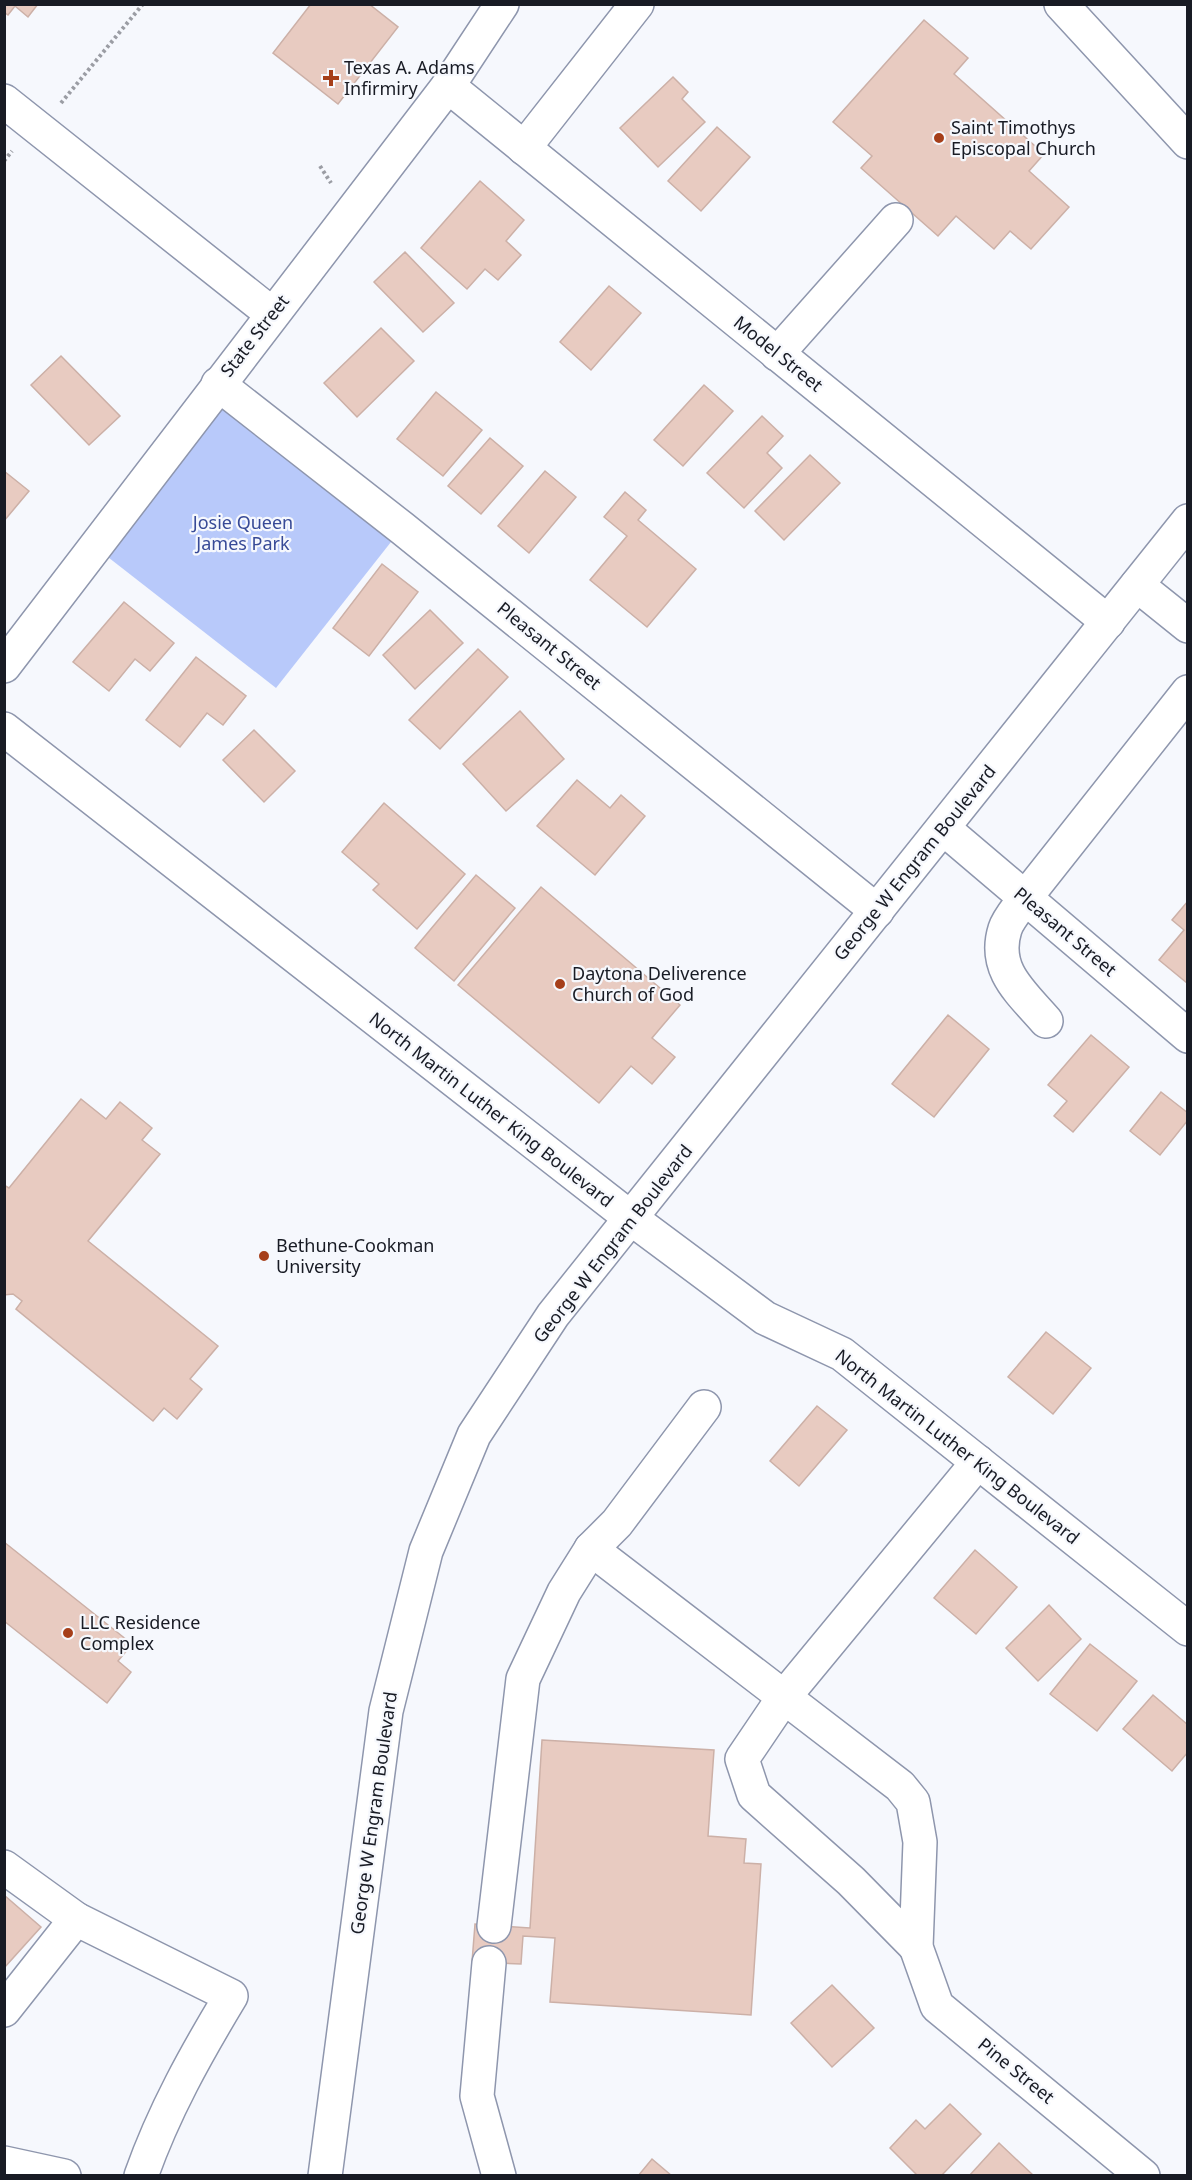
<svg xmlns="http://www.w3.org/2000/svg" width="1192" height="2180" font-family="'Noto Sans',sans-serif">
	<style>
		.green { fill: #b8c9fa }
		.building { fill: #e8cbc1; stroke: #ccb0a7; stroke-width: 1.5 }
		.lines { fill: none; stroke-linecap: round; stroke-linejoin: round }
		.minor-casing { stroke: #8e96ad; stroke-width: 36 }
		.major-casing { stroke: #8e96ad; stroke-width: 36 }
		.path { stroke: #9b9da4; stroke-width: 4; stroke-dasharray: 3 3; stroke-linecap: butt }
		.minor { stroke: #fff; stroke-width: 33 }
		.major { stroke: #fff; stroke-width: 33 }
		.poi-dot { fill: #a63f1a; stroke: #f6f8fd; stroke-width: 2 }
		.labels { text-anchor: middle; stroke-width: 4.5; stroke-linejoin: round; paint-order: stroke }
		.poi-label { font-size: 18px; fill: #181b24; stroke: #f6f8fd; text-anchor: start }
		.street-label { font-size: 18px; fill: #181b24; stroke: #f6f8fd }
		.park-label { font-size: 18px; fill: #374a97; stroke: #f6f8fd }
	</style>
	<rect width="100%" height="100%" fill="#f6f8fd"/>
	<polygon class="green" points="218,384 402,528 276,688 95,547"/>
	<g class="building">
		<polygon points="4,4 38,4 28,17 15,6 8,15 4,12"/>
		<polygon points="311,4 369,4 398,27 338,104 273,53"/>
		<polygon points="924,20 968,58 954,74 1044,154 1029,171 1069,207 1031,249 1010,231 994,249 956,216 938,236 861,168 872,156 833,122"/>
		<polygon points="673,77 688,92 682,99 705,122 658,167 620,128"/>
		<polygon points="717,127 750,157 701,211 668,181"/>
		<polygon points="480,181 524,220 506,241 521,255 498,280 485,269 467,289 421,248"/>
		<polygon points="405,252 454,303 423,332 374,282"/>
		<polygon points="609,286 641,313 591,370 560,342"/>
		<polygon points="381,328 414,361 357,417 324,383"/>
		<polygon points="61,356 120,416 89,445 31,385"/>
		<polygon points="704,385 733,411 683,466 654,440"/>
		<polygon points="436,392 482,430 443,476 397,439"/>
		<polygon points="762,416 783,436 767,453 782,468 744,508 707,473"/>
		<polygon points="490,438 523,466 481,514 448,486"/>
		<polygon points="810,455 840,483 784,540 755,511"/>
		<polygon points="4,471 29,491 4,521"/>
		<polygon points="545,471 576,497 529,553 498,526"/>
		<polygon points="625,492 646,510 638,520 696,569 647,627 590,580 627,536 604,517"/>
		<polygon points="382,564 418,592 369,656 333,628"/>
		<polygon points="124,602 174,643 150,671 135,659 109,691 73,662"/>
		<polygon points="430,610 463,643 415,689 383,655"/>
		<polygon points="478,649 508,677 440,749 409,720"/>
		<polygon points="196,657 246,696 223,725 207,713 180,747 146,720"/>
		<polygon points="520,711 564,759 506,811 463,764"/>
		<polygon points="254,730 295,771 264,802 223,760"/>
		<polygon points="577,780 610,808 621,795 645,816 595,875 537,826"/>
		<polygon points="384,803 465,874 417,929 373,890 379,884 342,852"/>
		<polygon points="476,875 515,908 454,981 415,948"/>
		<polygon points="541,887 680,1005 652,1038 675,1057 652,1084 631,1066 599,1103 458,985"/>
		<polygon points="1188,901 1188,982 1187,983 1159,960 1184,930 1172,920"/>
		<polygon points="948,1015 989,1049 934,1117 892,1084"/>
		<polygon points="1091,1035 1129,1067 1073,1132 1054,1116 1067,1101 1048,1085"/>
		<polygon points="1161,1092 1188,1113 1188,1120 1160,1155 1130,1131"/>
		<polygon points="81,1099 106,1119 120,1102 152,1128 142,1140 160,1154 88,1241 218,1346 190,1379 202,1389 177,1419 164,1408 153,1421 16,1309 22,1301 13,1294 4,1295 4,1185 9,1188"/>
		<polygon points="1046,1332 1091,1368 1053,1414 1008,1377"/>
		<polygon points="817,1406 847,1430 799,1486 770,1461"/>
		<polygon points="4,1542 132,1644 118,1661 131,1672 107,1703 4,1621"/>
		<polygon points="975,1550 1017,1587 976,1634 934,1598"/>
		<polygon points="1049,1605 1081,1639 1038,1681 1006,1648"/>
		<polygon points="1090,1644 1137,1681 1097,1731 1050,1694"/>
		<polygon points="1153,1695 1188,1725 1188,1752 1172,1771 1123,1729"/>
		<polygon points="542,1740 714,1750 708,1836 746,1839 744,1863 761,1864 751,2015 550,2002 555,1938 523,1936 521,1964 472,1962 475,1924 530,1928"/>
		<polygon points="4,1895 41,1927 4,1968"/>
		<polygon points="832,1985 874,2028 832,2067 791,2023"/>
		<polygon points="950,2104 981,2134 941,2176 918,2176 890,2148 916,2120 925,2129"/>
		<polygon points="999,2143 1034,2176 969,2176"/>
		<polygon points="652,2159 672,2176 638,2176"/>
	</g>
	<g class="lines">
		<defs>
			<g id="minor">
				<polyline points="1061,4 1188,142"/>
				<polyline points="448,86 1108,622"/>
				<polyline points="4,101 272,314"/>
				<polyline points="524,148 637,4"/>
				<polyline points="777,354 896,220"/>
				<polyline points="218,384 402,528 877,911"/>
				<polyline points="1137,585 1188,626"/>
				<polyline points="4,666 448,86 502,4"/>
				<polyline points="4,729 632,1219 765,1318 842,1354 1188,1629"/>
				<polyline points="943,828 1188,1036"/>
				<path d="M 1046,1021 C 1022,993 992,970 1005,929 C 1008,919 1019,907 1025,898 L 1188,692"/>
				<polyline points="704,1407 617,1523 591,1549 900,1786 913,1802 920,1842 916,1947 937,2006 1143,2176"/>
				<polyline points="4,1867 76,1919"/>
				<polyline points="494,1926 523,1679 564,1592 591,1549"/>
				<polyline points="916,1947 851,1881 754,1795 742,1759 784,1697 978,1462"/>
				<polyline points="489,1963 477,2096 499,2176"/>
				<path d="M 4,2010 L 76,1919 L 231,1996 C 196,2054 164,2111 141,2176"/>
				<polyline points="4,2163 64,2176"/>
			</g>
			<polyline id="major" points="325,2176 386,1711 426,1551 474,1435 553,1315 1188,521"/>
		</defs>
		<use href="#minor" class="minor-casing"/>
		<use href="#major" class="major-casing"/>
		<g class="path">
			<polyline points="61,103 143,4"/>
			<polyline points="4,161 12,151"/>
			<polyline points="320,166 331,183"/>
		</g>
		<use href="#minor" class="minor"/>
		<use href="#major" class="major"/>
	</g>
	<g class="poi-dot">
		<path d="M328 69h6v6h6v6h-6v6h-6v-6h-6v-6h6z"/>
		<circle cx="939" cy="138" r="6"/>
		<circle cx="560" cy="984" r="6"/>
		<circle cx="264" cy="1256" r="6"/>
		<circle cx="68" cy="1633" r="6"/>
	</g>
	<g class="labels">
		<g class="poi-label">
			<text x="344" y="74">Texas A. Adams<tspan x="344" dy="21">Infirmiry</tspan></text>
			<text x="951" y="134">Saint Timothys<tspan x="951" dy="21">Episcopal Church</tspan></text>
			<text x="572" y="980">Daytona Deliverence<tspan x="572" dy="21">Church of God</tspan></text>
			<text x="276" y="1252">Bethune-Cookman<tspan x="276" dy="21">University</tspan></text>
			<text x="80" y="1629">LLC Residence<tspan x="80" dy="21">Complex</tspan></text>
		</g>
		<g class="street-label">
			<text transform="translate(255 336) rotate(-52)" y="6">State Street</text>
			<text transform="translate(778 354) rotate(39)" y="6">Model Street</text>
			<text transform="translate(549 646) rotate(39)" y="6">Pleasant Street</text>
			<text transform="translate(915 863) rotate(-51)" y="6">George W Engram Boulevard</text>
			<text transform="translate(1065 932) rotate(40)" y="6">Pleasant Street</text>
			<text transform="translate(491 1110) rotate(38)" y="6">North Martin Luther King Boulevard</text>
			<text transform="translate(613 1244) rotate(-52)" y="6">George W Engram Boulevard</text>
			<text transform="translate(957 1447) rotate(38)" y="6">North Martin Luther King Boulevard</text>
			<text transform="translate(374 1813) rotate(-82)" y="6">George W Engram Boulevard</text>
			<text transform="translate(1016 2071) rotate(39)" y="6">Pine Street</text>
		</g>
		<g class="park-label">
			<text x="243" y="529">Josie Queen<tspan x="243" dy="21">James Park</tspan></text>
		</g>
	</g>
	<rect width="1192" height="2180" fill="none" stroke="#181b24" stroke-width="12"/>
</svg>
